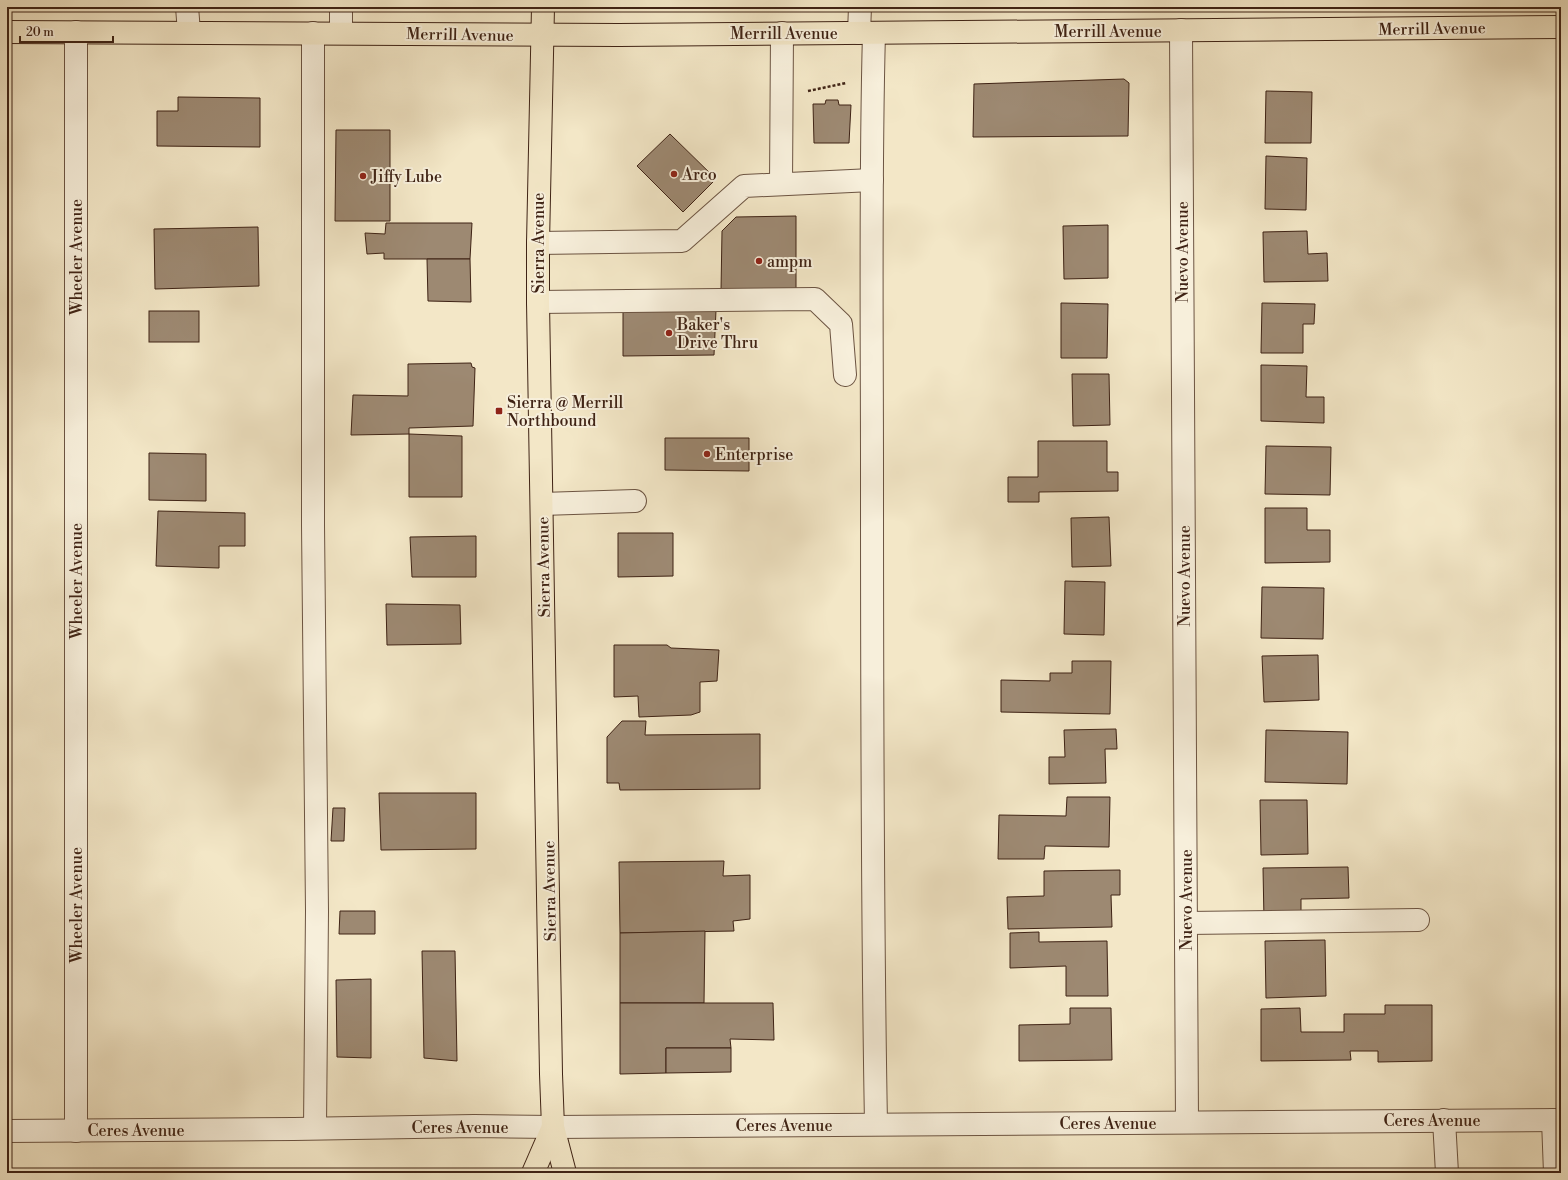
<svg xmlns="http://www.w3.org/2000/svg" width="1568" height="1180" font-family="'Libre Bodoni',serif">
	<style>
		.building { fill: #9d8972; stroke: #3f2315 }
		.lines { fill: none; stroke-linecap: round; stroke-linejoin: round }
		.minor-casing { stroke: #6c5442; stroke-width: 24 }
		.major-casing { stroke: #3f2315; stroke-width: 24 }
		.path { stroke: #3f2315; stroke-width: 2.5; stroke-dasharray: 3 2; stroke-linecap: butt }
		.minor { stroke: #f7efdb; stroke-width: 22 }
		.major { stroke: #f3e7c7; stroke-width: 22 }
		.poi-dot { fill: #8f2418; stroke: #f7efdb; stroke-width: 1.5 }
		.labels { text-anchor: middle; stroke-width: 4; stroke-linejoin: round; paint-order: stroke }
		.street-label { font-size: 16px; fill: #3f2315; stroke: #f7efdb }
		.poi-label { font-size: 16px; fill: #3f2315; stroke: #f7efdb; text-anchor: start }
	</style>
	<rect width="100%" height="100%" fill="#f3e7c7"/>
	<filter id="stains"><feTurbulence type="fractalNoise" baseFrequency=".005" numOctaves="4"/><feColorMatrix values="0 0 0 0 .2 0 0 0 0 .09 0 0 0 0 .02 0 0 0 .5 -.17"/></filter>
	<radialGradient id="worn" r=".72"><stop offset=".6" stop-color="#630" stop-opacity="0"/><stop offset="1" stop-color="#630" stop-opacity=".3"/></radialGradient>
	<g class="building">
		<polygon points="1124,79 1129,83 1128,136 973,137 974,84"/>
		<polygon points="1266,91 1312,92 1311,143 1265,143"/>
		<polygon points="178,97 260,98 260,147 157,146 157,111 178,111"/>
		<polygon points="826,100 838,100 839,105 851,105 849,143 814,143 813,104 825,104"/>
		<polygon points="336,130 390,130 390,221 335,221"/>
		<polygon points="670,134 716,179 683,212 637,166"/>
		<polygon points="1266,156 1307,158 1306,210 1265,209"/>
		<polygon points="796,216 796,291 721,291 722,231 736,217"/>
		<polygon points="386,223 472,223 470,259 384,259 384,253 367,254 365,233 385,234"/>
		<polygon points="1108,225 1108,278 1064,279 1063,226"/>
		<polygon points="258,227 259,286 155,289 154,229"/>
		<polygon points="1307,231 1308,254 1327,253 1328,281 1264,282 1263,232"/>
		<polygon points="427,259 470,259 471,302 428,301"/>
		<polygon points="1061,303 1108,304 1107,358 1061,358"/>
		<polygon points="1262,303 1315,304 1314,324 1303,324 1303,353 1261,353"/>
		<polygon points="716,310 714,355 623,356 623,311"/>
		<rect x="149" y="311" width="50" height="31"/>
		<polygon points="471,363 472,367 475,368 473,426 409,428 409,434 351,435 353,395 408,396 408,364"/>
		<polygon points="1261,365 1307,366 1306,397 1324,397 1324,423 1261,421"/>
		<polygon points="1072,374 1109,374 1110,425 1073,426"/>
		<polygon points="409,434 462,436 462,497 409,497"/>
		<polygon points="665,438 749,438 749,471 665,470"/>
		<polygon points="1038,441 1107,441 1107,472 1118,472 1118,491 1039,492 1039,502 1008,502 1008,477 1038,477"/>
		<polygon points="1266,446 1331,447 1330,495 1265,494"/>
		<polygon points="149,453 206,454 206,501 149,500"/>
		<polygon points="1265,508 1307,508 1307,530 1330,530 1330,562 1265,563"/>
		<polygon points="158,511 245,513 245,546 219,546 219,568 156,566"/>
		<polygon points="1109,517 1111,566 1072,567 1071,518"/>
		<polygon points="618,533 673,533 673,576 618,577"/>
		<polygon points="476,536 476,577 412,577 410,537"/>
		<polygon points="1065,581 1105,582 1104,635 1064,634"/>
		<polygon points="1262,587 1324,588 1323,639 1261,638"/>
		<polygon points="386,604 460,605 461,644 387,645"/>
		<polygon points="614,645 667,645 671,648 719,650 717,681 700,682 700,712 691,715 639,717 638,696 614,697"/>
		<polygon points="1318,655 1319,700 1264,702 1262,656"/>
		<polygon points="1072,661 1111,661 1110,714 1001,712 1001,680 1050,681 1050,673 1072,673"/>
		<polygon points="622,721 646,721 645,735 760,734 760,789 620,790 619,783 607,783 607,737"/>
		<polygon points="1116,729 1117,749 1105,749 1106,783 1049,784 1049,757 1065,757 1064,730"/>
		<polygon points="1266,730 1348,732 1347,784 1265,782"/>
		<polygon points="379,793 476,793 476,849 381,850"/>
		<polygon points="1067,797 1110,797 1109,847 1045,846 1044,859 998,859 999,815 1066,816"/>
		<polygon points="1260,800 1307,800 1308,854 1261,855"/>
		<polygon points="333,808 345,808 344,841 331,841"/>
		<polygon points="724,861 723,876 750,875 750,919 733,921 734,931 620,933 619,862"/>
		<polygon points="1348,867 1349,898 1301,899 1301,919 1264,920 1263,868"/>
		<polygon points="1120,870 1120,895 1111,895 1112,927 1008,929 1007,897 1044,896 1044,871"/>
		<polygon points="340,911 375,911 375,934 339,934"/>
		<polygon points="705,931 704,1003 620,1003 620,933"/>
		<polygon points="1039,932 1039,942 1107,941 1108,996 1066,996 1066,966 1010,968 1010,933"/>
		<polygon points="1325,940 1326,996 1266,998 1265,941"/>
		<polygon points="422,951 455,951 457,1061 424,1058"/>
		<polygon points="371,979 371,1058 337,1057 336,980"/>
		<polygon points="620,1003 773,1003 774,1040 730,1039 731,1048 666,1048 666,1073 620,1074"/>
		<polygon points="1385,1005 1432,1005 1432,1061 1378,1062 1378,1051 1350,1051 1351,1060 1261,1061 1261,1009 1300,1008 1301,1032 1344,1032 1344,1014 1385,1014"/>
		<polygon points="1070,1008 1111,1008 1112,1060 1019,1061 1019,1025 1070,1024"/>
		<polygon points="666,1048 731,1048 731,1072 666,1073"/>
	</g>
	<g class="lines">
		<defs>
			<g id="minor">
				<polyline points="187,7 189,32"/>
				<polyline points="341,7 341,33"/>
				<polyline points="1181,30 1187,1122"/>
				<polyline points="76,32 76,1131"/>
				<polyline points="313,33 313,525 317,911 315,1128"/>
				<polyline points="859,33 860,7"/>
				<path d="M 874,33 C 870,179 872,325 872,472 C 872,689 872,907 876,1124"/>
				<polyline points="781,184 782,33"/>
				<polyline points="538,243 682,241 744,186 872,180"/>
				<polyline points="538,302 815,299 841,324 845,375"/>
				<polyline points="542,504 635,501"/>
				<polyline points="1186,923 1418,920"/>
				<polyline points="1444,1120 1447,1173"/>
				<polyline points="1553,1120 1555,1173"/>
				<polyline points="7,1131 294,1129 474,1126 553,1127 1561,1120"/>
			</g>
			<g id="major">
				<polyline points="543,7 538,243 538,302 551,1074 553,1127 565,1173"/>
				<polyline points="7,32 619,35 1561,27"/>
				<polyline points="533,1173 553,1127"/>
			</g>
		</defs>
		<use href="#minor" class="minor-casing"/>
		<use href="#major" class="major-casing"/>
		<polyline class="path" points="808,91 846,83"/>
		<use href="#minor" class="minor"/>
		<use href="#major" class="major"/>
	</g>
	<g class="poi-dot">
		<circle cx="674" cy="174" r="4"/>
		<circle cx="363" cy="176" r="4"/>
		<circle cx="759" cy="261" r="4"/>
		<circle cx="669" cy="333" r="4"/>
		<rect x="495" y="407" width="8" height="8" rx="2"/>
		<circle cx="707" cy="454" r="4"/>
	</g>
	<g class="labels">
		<g class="street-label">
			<text transform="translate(1432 28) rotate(-1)" y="6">Merrill Avenue</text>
			<text x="1108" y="37">Merrill Avenue</text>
			<text x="784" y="39">Merrill Avenue</text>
			<text transform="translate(460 34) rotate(1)" y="6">Merrill Avenue</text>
			<text transform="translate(538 243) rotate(-90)" y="6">Sierra Avenue</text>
			<text transform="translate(1182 252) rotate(-90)" y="6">Nuevo Avenue</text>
			<text transform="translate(76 257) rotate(-90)" y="6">Wheeler Avenue</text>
			<text transform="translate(543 567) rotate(-91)" y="6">Sierra Avenue</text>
			<text transform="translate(1184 576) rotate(-90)" y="6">Nuevo Avenue</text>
			<text transform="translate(76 581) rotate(-90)" y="6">Wheeler Avenue</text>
			<text transform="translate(549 891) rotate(-91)" y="6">Sierra Avenue</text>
			<text transform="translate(1186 900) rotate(-90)" y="6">Nuevo Avenue</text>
			<text transform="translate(76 905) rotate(-90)" y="6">Wheeler Avenue</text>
			<text x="1432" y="1126">Ceres Avenue</text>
			<text x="1108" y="1129">Ceres Avenue</text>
			<text x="784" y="1131">Ceres Avenue</text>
			<text x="460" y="1133">Ceres Avenue</text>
			<text x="136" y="1136">Ceres Avenue</text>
		</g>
		<g class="poi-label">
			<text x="682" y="180">Arco</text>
			<text x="371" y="182">Jiffy Lube</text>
			<text x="767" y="267">ampm</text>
			<text x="677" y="330">Baker's<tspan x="677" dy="18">Drive Thru</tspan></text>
			<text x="507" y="408">Sierra @ Merrill<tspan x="507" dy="18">Northbound</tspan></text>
			<text x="715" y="460">Enterprise</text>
		</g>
	</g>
	<rect width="1568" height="1180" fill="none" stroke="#f3e7c7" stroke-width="24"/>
	<rect x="8" y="8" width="1552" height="1164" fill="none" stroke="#3f2315" stroke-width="2"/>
	<rect x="12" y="12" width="1544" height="1156" fill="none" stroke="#3f2315"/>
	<path d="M20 36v6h93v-6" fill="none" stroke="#3f2315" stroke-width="2"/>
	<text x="26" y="36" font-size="12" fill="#3f2315" stroke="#f7efdb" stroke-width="3" paint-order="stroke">20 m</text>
	<rect width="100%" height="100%" filter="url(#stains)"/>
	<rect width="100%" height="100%" fill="url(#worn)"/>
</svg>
